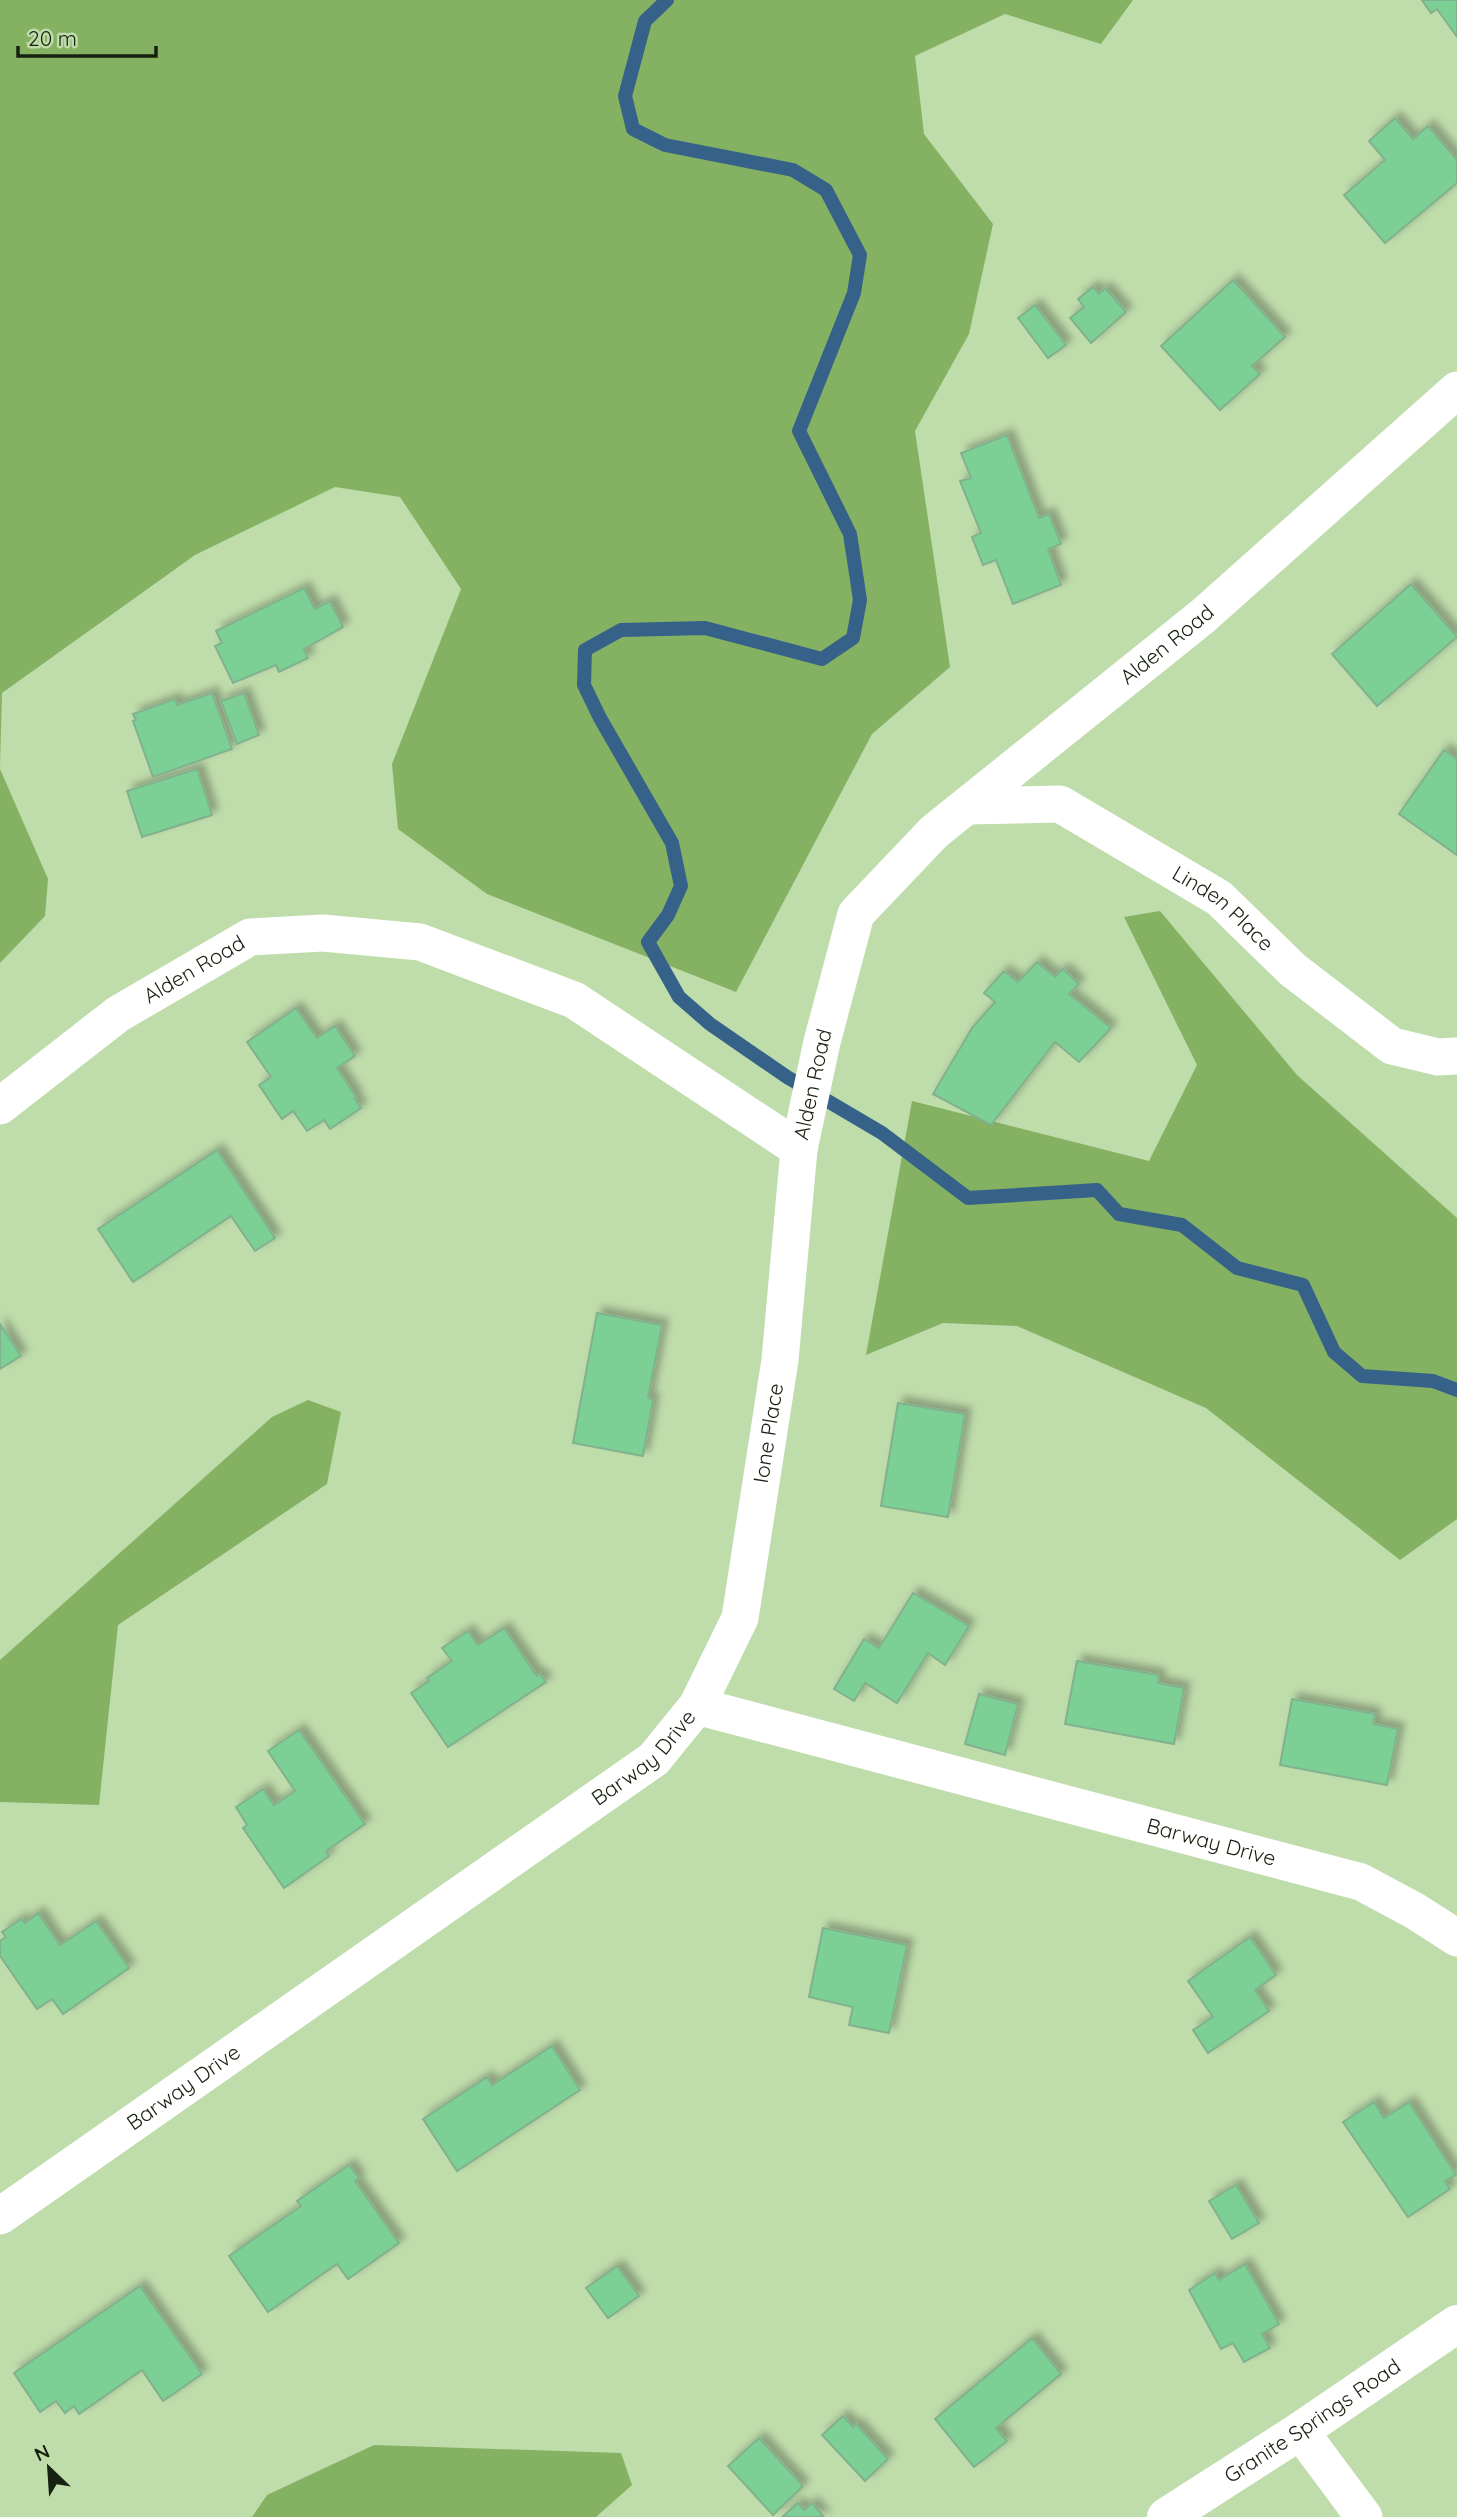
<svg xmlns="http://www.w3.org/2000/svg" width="1457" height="2517" font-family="Quicksand,sans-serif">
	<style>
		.forest { fill: #85b163 }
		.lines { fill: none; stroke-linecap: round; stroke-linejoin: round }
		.stream { stroke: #36628a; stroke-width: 14 }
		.building { fill: #7dd095; stroke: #81b18e; stroke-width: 2; filter: url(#shadow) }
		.minor { stroke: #fff; stroke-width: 37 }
		.tertiary { stroke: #fff; stroke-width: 38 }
		.labels { text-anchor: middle; stroke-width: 5; stroke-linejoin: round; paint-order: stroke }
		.street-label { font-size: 21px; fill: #17210f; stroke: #bfdcab }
	</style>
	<defs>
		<filter id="shadow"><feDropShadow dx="6" dy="-6" stdDeviation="3.5" flood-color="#0004"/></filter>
	</defs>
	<rect width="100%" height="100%" fill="#bfdcab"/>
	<g class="forest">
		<polygon points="0,0 1133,0 1101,44 1005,14 915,56 924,134 993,224 969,334 915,431 950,667 872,734 736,992 487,894 398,829 392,764 461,589 400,497 335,487 195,555 2,693 0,767"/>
		<polygon points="0,769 48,879 45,916 0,963"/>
		<polygon points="1160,911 1297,1075 1457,1218 1457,1519 1400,1560 1206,1408 1017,1326 943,1323 866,1355 912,1101 1149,1161 1197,1065 1124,917"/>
		<polygon points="308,1400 341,1412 327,1484 118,1625 99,1805 0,1802 0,1660 272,1417"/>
		<polygon points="374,2445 621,2453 632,2485 596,2517 252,2517 267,2495"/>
	</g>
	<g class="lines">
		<polyline class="stream" points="667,0 645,21 625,96 633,129 665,145 793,170 826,190 860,255 854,293 799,431 850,534 860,600 853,638 822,659 705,628 621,630 585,650 584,685 600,718 672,843 681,886 668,915 648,942 679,997 710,1024 787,1077 882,1133 968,1198 1097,1190 1119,1214 1182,1225 1237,1268 1303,1285 1334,1352 1362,1376 1433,1381 1457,1390"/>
	</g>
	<g class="building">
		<polygon points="1422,0 1457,0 1457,37 1437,9 1431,13"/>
		<polygon points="1395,118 1413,139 1428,126 1457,160 1457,183 1385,243 1344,195 1385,160 1369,141"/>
		<polygon points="1233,280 1285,337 1252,366 1260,374 1220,410 1161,346"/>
		<polygon points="1093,287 1099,294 1105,288 1126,312 1091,343 1070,318 1084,307 1078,299"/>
		<polygon points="1035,305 1066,345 1048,358 1018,318"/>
		<polygon points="1007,435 1039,518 1049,514 1061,544 1048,549 1061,585 1013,604 996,560 983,565 972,537 981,533 960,481 971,478 961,453"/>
		<polygon points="1411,584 1457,637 1377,706 1332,654"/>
		<polygon points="304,588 315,609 330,601 343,627 304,649 308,658 279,672 276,665 233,683 215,646 222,643 216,631"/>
		<polygon points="212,693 232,749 153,777 133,721 136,720 133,714 175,699 177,705"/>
		<polygon points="244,693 259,735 237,744 221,701"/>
		<polygon points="1444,750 1457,759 1457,855 1399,814"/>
		<polygon points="197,769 212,815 142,837 127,791"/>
		<polygon points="1037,962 1055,977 1063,969 1079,984 1069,994 1111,1028 1079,1062 1055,1042 991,1125 933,1094 972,1028 995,1002 984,993 1004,971 1018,982"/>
		<polygon points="296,1008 317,1038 335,1026 355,1056 337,1068 356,1097 354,1098 361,1108 330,1129 324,1120 307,1131 293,1111 282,1119 259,1085 271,1077 247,1042"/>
		<polygon points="217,1150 275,1238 255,1251 231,1216 133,1282 98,1229"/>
		<polygon points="597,1313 662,1325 648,1398 653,1400 643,1456 573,1443"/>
		<polygon points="0,1324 21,1356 0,1369"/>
		<polygon points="898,1403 965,1414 948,1517 881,1506"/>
		<polygon points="913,1593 969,1626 945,1665 928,1653 897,1703 865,1683 854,1701 834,1689 864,1639 879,1648"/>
		<polygon points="504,1628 537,1676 540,1674 546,1682 448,1747 411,1693 429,1681 427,1678 452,1661 442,1648 468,1631 478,1645"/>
		<polygon points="1077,1661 1159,1675 1158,1683 1184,1688 1174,1744 1065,1724"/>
		<polygon points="979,1694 1018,1704 1005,1755 965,1744"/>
		<polygon points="1292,1699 1375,1714 1373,1724 1398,1729 1387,1785 1280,1765"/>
		<polygon points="299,1730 365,1824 326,1851 329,1856 284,1888 243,1828 247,1825 236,1807 263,1789 274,1805 295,1791 268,1751"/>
		<polygon points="38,1913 60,1945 96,1921 129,1968 63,2014 52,1999 37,2009 0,1956 0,1941 6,1937 2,1932 21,1919 25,1923"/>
		<polygon points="823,1928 907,1945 889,2033 849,2025 853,2007 809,1997"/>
		<polygon points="1250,1937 1276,1975 1255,1990 1269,2011 1208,2053 1193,2030 1213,2017 1188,1981"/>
		<polygon points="552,2046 580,2090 457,2171 423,2119 487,2077 492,2085"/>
		<polygon points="1374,2102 1384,2118 1409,2102 1456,2175 1445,2181 1450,2189 1408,2217 1343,2122"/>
		<polygon points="349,2165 359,2178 355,2181 399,2243 348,2279 337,2264 268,2312 229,2256 301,2206 297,2201"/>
		<polygon points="1236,2185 1259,2223 1232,2239 1209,2201"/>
		<polygon points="1245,2264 1279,2324 1262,2334 1270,2348 1244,2362 1233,2343 1221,2349 1189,2290 1215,2273 1219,2280"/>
		<polygon points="617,2266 639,2296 608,2318 586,2288"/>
		<polygon points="140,2286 202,2374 163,2401 142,2370 79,2414 74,2406 65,2413 56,2401 40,2412 14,2373"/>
		<polygon points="1032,2338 1061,2374 996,2428 1007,2441 974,2467 935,2419"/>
		<polygon points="843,2416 853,2427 856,2424 888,2459 865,2481 822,2435"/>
		<polygon points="759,2438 803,2486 773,2515 728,2466"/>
		<polygon points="798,2503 804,2510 812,2503 824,2517 782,2517"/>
	</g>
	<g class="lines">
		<g class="minor">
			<path id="s1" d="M 967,806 L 1060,804 L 1219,898 L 1293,970 L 1392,1046 L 1438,1057 L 1457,1056"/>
			<path id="s2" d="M 0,1106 L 118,1014 L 250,937 L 323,933 L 420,942 L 574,1000 L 799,1149"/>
			<path id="s3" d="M 697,1706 L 740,1618 L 780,1360 L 799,1149 L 822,1042 L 856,914 L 934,832 L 1203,616 L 1457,390"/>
			<path id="s4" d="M 0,2216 L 654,1759 L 697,1706 L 1361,1882 L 1415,1911 L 1457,1938"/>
			<polyline points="1300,2431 1364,2517"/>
		</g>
		<path class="tertiary" id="s5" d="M 1166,2517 L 1300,2431 L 1457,2324"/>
	</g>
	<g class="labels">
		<g class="street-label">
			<text dy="7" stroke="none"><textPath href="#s3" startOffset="1225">Alden Road</textPath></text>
			<text dy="7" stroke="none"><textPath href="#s1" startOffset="287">Linden Place</textPath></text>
			<text dy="7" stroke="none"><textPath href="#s2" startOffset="238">Alden Road</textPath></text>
			<text dy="7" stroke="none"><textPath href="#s3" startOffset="637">Alden Road</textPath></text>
			<text dy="7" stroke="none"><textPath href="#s3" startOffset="285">Ione Place</textPath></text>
			<text dy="7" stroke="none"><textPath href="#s4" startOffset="791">Barway Drive</textPath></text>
			<text dy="7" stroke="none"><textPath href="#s4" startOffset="1398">Barway Drive</textPath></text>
			<text dy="7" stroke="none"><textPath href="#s4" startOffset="224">Barway Drive</textPath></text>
			<text dy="7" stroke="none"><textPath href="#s5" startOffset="175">Granite Springs Road</textPath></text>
		</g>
	</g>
	<g transform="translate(49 2468) rotate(335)" stroke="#bfdcab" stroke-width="5" paint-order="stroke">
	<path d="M0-5L12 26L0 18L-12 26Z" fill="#17210f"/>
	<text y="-10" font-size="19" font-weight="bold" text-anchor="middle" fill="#17210f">N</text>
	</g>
	<path d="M18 46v10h138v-10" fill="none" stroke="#17210f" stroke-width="3.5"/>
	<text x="28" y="46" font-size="21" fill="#17210f" stroke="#bfdcab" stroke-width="5" paint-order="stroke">20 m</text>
</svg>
